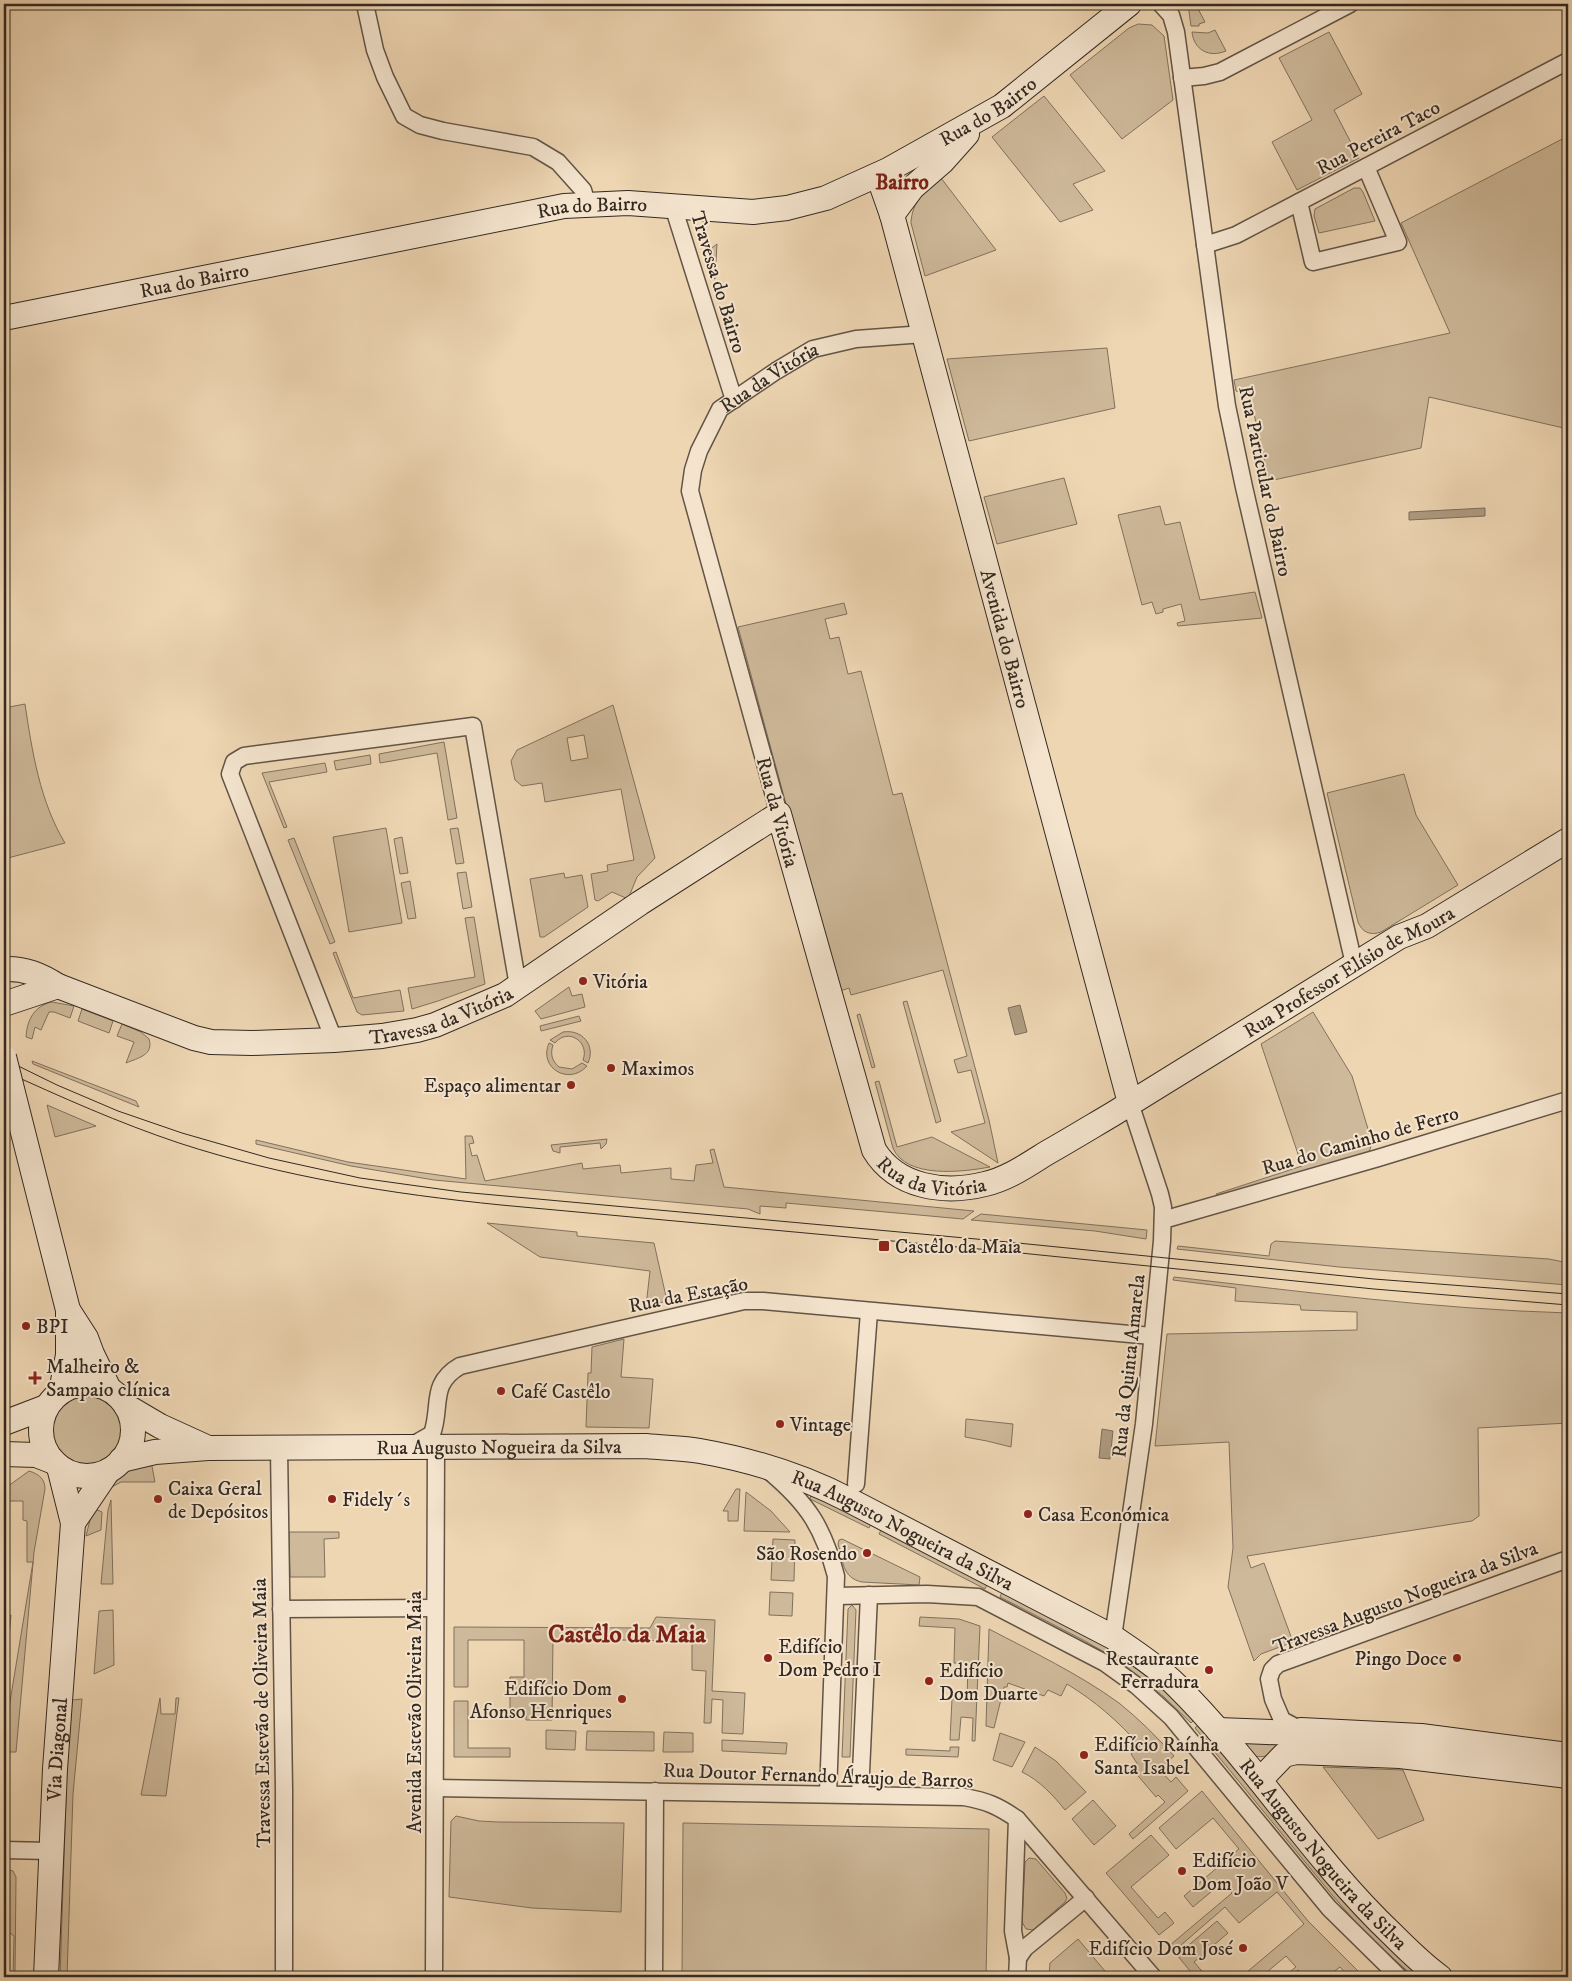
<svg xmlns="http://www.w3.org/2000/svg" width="1572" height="1981" font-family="'IM FELL DW Pica',serif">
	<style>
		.green { fill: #ceb99a; stroke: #80715e; fill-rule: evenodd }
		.water { fill: #ae9b81; stroke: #7d6d5b }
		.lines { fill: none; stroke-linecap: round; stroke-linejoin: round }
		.street-casing { stroke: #625446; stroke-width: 19 }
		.secondary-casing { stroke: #332921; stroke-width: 26 }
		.street { stroke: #f4e4ce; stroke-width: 16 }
		.secondary { stroke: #f4e4ce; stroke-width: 24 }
		.tram { stroke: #332921; stroke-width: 1 }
		.secondary-bridge-casing { stroke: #332921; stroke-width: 26; stroke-linecap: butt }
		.secondary-bridge { stroke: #f4e4ce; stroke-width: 24 }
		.poi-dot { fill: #8f2418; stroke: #f4e4ce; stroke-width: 2 }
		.labels { text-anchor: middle; stroke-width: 4; stroke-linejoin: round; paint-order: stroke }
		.street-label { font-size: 20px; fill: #332921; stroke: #f4e4ce }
		.poi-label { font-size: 20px; fill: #332921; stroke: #f4e4ce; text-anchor: start }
		.neighbourhood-label { font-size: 21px; font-weight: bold; fill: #7a1f14; stroke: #f4e4ce }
		.district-label { font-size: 25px; font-weight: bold; fill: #7a1f14; stroke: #f4e4ce }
	</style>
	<rect width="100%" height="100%" fill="#eed6b3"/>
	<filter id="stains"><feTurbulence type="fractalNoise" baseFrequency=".004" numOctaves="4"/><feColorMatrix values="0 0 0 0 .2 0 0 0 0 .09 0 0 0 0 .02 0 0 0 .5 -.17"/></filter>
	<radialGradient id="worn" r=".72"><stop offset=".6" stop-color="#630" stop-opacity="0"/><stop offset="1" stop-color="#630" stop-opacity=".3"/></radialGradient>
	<g class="green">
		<polygon points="1188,4 1197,4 1196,5 1205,22 1199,24 1199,26 1191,26"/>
		<polygon points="1138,24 1152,25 1164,36 1173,100 1122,139 1070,75 1129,28"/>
		<path d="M 1215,30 L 1226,51 C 1209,58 1194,50 1192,32 L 1208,33 Z"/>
		<polygon points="1329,32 1362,94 1334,110 1359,158 1297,190 1272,142 1312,120 1279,58"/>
		<polygon points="1044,96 1105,171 1073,184 1093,210 1060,222 992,137"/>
		<polygon points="1568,136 1568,429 1429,397 1421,448 1269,481 1250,396 1236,391 1234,380 1450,333 1401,223"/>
		<path d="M 941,178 L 996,250 L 925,276 L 911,223 C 912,201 925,192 941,178 Z"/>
		<polygon points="1354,188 1360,188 1363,192 1375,221 1319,233 1314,216 1315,209"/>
		<polygon points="717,244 715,279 712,278 705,253"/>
		<polygon points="1107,348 1115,408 969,441 947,359"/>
		<polygon points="1064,478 1077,524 997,544 984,497"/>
		<polygon points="1160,506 1165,525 1180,522 1200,600 1255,592 1262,618 1178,626 1177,623 1185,621 1181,604 1163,609 1163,612 1156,614 1152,602 1142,605 1118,515"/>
		<polygon points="844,603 847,614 825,619 830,639 839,637 848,674 861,671 893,795 902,793 989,1120 998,1163 951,1132 985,1123 971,1070 958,1073 954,1060 967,1056 943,970 851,995 849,988 837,992 738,627"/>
		<path d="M 25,704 C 32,751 40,802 65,843 L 4,859 L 4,708 Z"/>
		<path d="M 613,705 L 655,858 L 637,877 L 628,899 L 612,892 L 598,901 L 595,900 L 591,874 L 608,871 L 607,865 L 634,860 L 621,789 L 545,802 L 542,783 L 522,786 L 515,780 L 511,761 L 517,750 ZM 584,735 L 588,758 L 571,761 L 567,738 Z"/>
		<polygon points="444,742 457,818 448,820 437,753 380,763 379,754"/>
		<polygon points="370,755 371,764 336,770 334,761"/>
		<polygon points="325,763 327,772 269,782 287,827 284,828 262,773"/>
		<path d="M 1404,774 L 1416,815 L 1458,885 L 1381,932 C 1370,936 1362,932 1358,922 L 1327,793 Z"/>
		<polygon points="386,828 402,923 349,932 333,837"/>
		<polygon points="458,828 464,863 456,864 450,829"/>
		<polygon points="402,837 408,873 400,874 394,839"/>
		<polygon points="294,838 335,942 330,944 288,840"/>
		<polygon points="466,872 472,907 463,909 457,873"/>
		<polygon points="564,873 565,878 582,875 588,907 544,937 540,937 530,879"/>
		<polygon points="410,881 416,918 408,919 401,883"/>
		<polygon points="474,917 485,984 438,1001 412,1009 408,988 475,977 465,918"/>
		<polygon points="336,952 353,998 400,990 404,1011 362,1015 357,1012 333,953"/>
		<polygon points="569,987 572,996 582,994 585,1007 541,1019 535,1011"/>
		<polygon points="907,1001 941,1121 936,1123 903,1002"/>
		<path d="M 52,1002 L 74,1006 L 70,1018 L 54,1012 L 49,1012 L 41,1030 L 35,1027 L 32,1039 L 26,1037 C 27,1020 34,1006 52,1002 Z"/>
		<polygon points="82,1009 113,1021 109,1033 78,1021"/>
		<polygon points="1313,1012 1352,1076 1372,1142 1369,1153 1218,1197 1216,1194 1302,1166 1261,1044"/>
		<polygon points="860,1014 875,1067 872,1068 857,1015"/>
		<polygon points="579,1016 581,1021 541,1031 540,1026"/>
		<path d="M 122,1024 L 141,1032 L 149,1039 C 154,1055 138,1058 126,1063 L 134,1042 L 117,1036 Z"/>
		<path d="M 563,1032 C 582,1029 596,1045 588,1063 L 583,1060 C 590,1042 568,1027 555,1043 L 550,1040 Z"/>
		<path d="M 549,1043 L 553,1045 C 550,1054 552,1061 559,1067 L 572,1069 L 582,1063 L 587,1066 C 569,1086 538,1068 549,1043 Z"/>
		<polygon points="32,1061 136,1101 139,1107 33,1064"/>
		<path d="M 879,1081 L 897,1147 L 932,1137 L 990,1167 C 963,1172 906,1179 893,1148 L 875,1082 Z"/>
		<polygon points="47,1105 96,1126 55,1137"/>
		<polygon points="465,1136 472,1136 474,1143 469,1144 472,1156 477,1155 485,1181 582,1163 583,1169 620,1165 621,1173 671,1168 671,1179 694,1181 696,1165 713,1163 710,1150 714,1149 724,1187 974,1211 963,1219 786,1203 786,1208 760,1206 760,1214 748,1209 434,1180 351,1166 256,1144 256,1140 348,1162 466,1179"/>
		<polygon points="607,1139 606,1144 601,1149 600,1143 560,1147 560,1153 553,1151 551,1145"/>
		<polygon points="981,1214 1147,1230 1146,1239 1095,1231 971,1220"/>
		<polygon points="487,1223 577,1232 577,1236 654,1243 667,1301 646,1306 650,1271 540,1257"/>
		<polygon points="1275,1241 1549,1259 1568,1263 1568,1285 1339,1267 1177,1249 1178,1246 1269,1256 1271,1244"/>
		<path d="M 1174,1277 C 1305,1292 1436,1309 1568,1313 L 1568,1423 L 1478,1428 L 1479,1516 L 1472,1521 L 1247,1556 L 1251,1568 L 1264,1563 L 1293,1642 L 1261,1654 L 1254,1661 L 1228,1587 L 1233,1548 L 1229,1442 L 1155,1446 L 1167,1334 L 1357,1330 L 1357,1312 L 1301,1310 L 1300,1305 L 1235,1301 L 1236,1288 L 1173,1280 Z"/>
		<polygon points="624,1339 621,1377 653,1379 649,1428 586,1427 588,1373 591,1373 592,1347"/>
		<circle cx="87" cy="1430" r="34"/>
		<polygon points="966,1419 1013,1424 1011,1447 987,1441 965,1437"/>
		<path d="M 151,1461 L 155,1482 L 121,1482 L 110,1488 C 119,1472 135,1467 151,1461 Z"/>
		<path d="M 29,1471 C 39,1474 45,1479 45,1489 L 34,1552 L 16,1752 L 7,1752 L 6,1726 L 33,1562 L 27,1562 L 27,1521 L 23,1520 L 23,1501 L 4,1501 L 4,1489 Z"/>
		<polygon points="736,1489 740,1489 738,1521 728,1521 728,1511 723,1511"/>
		<polygon points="746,1492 771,1511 790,1532 744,1531"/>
		<polygon points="811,1494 872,1522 869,1528 810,1499"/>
		<polygon points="111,1500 113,1584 101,1584 108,1510"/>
		<polygon points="93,1508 102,1512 101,1530 86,1536"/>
		<polygon points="882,1528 988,1582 985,1589 879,1534"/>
		<polygon points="289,1532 339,1532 339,1538 324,1539 325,1577 290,1577"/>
		<polygon points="773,1539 795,1540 794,1581 771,1580"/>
		<path d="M 842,1539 L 920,1577 L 919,1585 L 862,1582 C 842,1578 843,1560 838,1544 L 839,1540 Z"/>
		<polygon points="1003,1590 1089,1634 1144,1669 1196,1718 1191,1723 1163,1696 1118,1660 1085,1641 1000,1597"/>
		<polygon points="770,1592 793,1593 792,1616 769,1615"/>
		<polygon points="852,1605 856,1610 850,1757 842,1757 848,1609"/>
		<polygon points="113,1610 114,1665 94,1674 99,1611"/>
		<polygon points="11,1615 7,1659 4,1660 4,1617"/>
		<polygon points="656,1617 715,1620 712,1691 745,1693 743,1734 722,1733 723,1700 712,1699 711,1723 704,1723 706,1671 692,1670 692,1641 553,1639 552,1720 526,1720 526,1711 510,1711 510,1677 524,1677 524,1640 468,1640 468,1687 454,1687 454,1627 650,1628"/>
		<polygon points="920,1617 959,1619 980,1626 975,1741 972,1741 973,1718 961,1717 959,1740 950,1740 952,1699 967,1699 968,1664 954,1663 955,1628 919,1626"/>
		<path d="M 989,1629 C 1033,1652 1079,1674 1119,1703 C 1139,1719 1157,1737 1174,1756 L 1159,1769 L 1171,1782 L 1176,1777 L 1188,1791 L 1133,1839 L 1129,1834 L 1165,1802 L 1158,1795 L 1156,1797 L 1133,1770 L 1138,1765 L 1131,1754 L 1140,1746 C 1118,1721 1095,1701 1067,1684 L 1061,1696 L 1048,1690 L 1044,1696 L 1008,1683 L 1007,1687 L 1004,1687 L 994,1728 L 986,1726 Z"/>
		<polygon points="160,1698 161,1714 175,1714 176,1698 179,1698 166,1796 141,1795"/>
		<polygon points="82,1699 73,1794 67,1977 60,1977 67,1769 72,1700"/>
		<polygon points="454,1701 468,1701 468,1748 510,1748 510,1757 454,1757"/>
		<polygon points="1200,1723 1426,1977 1414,1977 1366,1934 1333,1896 1195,1728"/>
		<polygon points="546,1730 576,1731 575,1750 546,1749"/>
		<polygon points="587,1731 654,1732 654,1751 586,1750"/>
		<polygon points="664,1732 693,1733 693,1752 663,1752"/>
		<polygon points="1000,1733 1025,1742 1012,1767 993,1760"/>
		<path d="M 1236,1736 L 1300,1738 C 1288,1745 1270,1760 1255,1756 Z"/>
		<polygon points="722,1740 787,1743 786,1754 722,1751"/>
		<polygon points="950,1747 959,1747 958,1757 906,1755 906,1749 950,1751"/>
		<path d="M 1035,1747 L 1056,1761 L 1086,1792 L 1065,1810 C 1054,1796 1039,1780 1022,1772 Z"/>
		<polygon points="1323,1767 1403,1770 1424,1820 1378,1839"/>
		<polygon points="1202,1791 1308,1921 1364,1977 1349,1977 1340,1967 1327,1977 1305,1977 1298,1970 1290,1977 1283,1977 1296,1967 1286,1956 1261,1977 1252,1977 1247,1972 1304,1924 1277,1892 1239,1923 1225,1907 1173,1952 1169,1946 1232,1893 1224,1881 1193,1907 1184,1896 1239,1849 1213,1818 1176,1849 1159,1828"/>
		<polygon points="1093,1800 1116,1826 1094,1845 1072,1819"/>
		<polygon points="456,1816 479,1821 498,1822 624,1823 621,1912 532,1908 449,1897 451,1821"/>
		<polygon points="683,1823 989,1829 986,1977 682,1977"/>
		<polygon points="1151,1835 1169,1855 1131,1887 1158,1918 1165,1912 1174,1923 1159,1935 1106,1873"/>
		<polygon points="1029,1858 1036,1859 1065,1893 1067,1898 1065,1902 1033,1930 1026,1929 1022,1922 1025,1862"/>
		<polygon points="4,1868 13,1871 16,1877 15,1977 13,1977 14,1936 6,1930"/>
		<polygon points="1217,1921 1228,1933 1194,1962 1207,1977 1195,1977 1177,1955"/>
		<polygon points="1078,1939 1110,1977 1095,1977 1090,1972 1084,1977 1049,1977 1050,1963"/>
	</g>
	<g class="water">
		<polygon points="1485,508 1485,516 1409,520 1409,512"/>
		<polygon points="1020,1005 1027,1032 1015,1035 1008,1008"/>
		<polygon points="1102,1429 1113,1431 1110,1459 1099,1458"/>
	</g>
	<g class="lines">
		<defs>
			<g id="street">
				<polyline points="365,4 375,50 385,77 404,116 420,125 443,131 533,147 558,162 583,190 587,204"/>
				<polyline points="1161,4 1171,15 1176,32 1227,406 1244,487 1354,964"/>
				<polyline points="1182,78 1204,76 1220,72 1350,4"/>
				<polyline points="1299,202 1313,262 1398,242 1366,167"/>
				<polyline points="673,206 734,400"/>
				<polyline points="1205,245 1236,235 1568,61"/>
				<path id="s1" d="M 779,814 L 690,491 L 693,470 L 699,451 L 720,409 L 776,371 L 813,349 L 856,339 L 924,334"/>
				<polyline points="334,1040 230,774 234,762 244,756 473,726 518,986"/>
				<polyline points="1163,1220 1378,1158 1568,1100"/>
				<path d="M 411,1446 L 432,1434 C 442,1406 429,1384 460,1366 L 744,1301 L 763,1301 L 1152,1336"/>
				<polyline points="279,1448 284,1790 284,1977"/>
				<path d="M 770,1472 C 808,1504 823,1527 836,1576 L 828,1794"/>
				<polyline points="856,1484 869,1312"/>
				<polyline points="837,1596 927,1594 978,1597 1105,1663 1137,1686 1171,1717 1329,1908 1399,1977"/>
				<polyline points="281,1609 435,1608"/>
				<polyline points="1113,1637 1144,1424 1162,1241 1163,1207 1160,1194 1130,1103"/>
				<polyline points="1301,1730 1282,1720 1273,1699 1269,1679 1272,1670 1278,1664 1568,1559"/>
				<path d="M 435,1788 L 964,1797 C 987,1801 998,1806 1017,1819 L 1153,1977"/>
				<polyline points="860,1795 869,1595"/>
				<polyline points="4,1850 50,1851"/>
				<polyline points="1018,1958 1025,1948 1086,1898"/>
				<polyline points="434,1977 436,1447"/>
				<polyline points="654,1977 655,1791"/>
				<polyline points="1017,1977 1018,1958 1013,1931 1017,1819"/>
			</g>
			<g id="secondary">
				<path id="s2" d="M 878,175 L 892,215 L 1130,1103"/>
				<polyline points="892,215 912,188 942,162 967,134"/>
				<path id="s3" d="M 4,318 L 564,206 L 628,203 L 753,212 L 787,208 L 826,198 L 888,170 L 1002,106 L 1129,4"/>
				<path id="s4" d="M 4,969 C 25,968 41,975 58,986 L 194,1038 L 211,1042 L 252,1043 L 334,1040 L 382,1036 L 417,1030 L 435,1025 L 505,995 L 640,903 L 779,814 L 874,1150 C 897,1188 945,1194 985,1184 C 1007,1179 1026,1166 1045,1154 C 1068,1141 1091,1127 1113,1114 C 1209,1055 1304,996 1399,937 L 1427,926 L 1568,840"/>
				<polyline points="4,1004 58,986"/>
				<polyline points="11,1085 68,1310 68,1355 61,1392"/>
				<polyline points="68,1310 86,1338 92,1354 109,1389"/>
				<circle cx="87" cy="1430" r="46"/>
				<polyline points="126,1406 160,1426 206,1447"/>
				<polyline points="4,1423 46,1407"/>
				<polyline points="4,1454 36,1455 54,1462"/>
				<path id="s5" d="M 121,1460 L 155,1452 L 208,1448 L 646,1446 C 664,1448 683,1448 700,1451 C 751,1460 803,1476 849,1500 L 1113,1637 C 1134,1652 1157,1666 1176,1685 C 1254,1762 1312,1858 1392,1934 C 1407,1949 1423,1965 1440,1977"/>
				<polyline points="73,1523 108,1471"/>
				<polyline points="1218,1730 1294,1733 1301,1730 1421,1736 1568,1755"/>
				<polyline points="1260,1780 1284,1755 1296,1752 1400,1756 1568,1776"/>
				<path id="s6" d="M 46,1977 L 55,1769 L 73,1523 L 59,1467"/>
			</g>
		</defs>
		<use href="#street" class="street-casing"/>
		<use href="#secondary" class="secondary-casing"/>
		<use href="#street" class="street"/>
		<use href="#secondary" class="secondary"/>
		<g class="tram">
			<polyline points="4,1059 57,1085 118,1111 182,1133 269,1158 360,1178 461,1192 998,1241 1374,1279 1568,1294"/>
			<path d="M 4,1071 C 61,1097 119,1123 179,1143 C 283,1177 392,1194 501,1205 L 1001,1251 L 1374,1289 L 1568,1305"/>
		</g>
		<defs>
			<polyline id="secondary-bridge" points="4,1057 11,1085"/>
		</defs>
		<use href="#secondary-bridge" class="secondary-bridge-casing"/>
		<use href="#secondary-bridge" class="secondary-bridge"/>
	</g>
	<g class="poi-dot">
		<circle cx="583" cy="981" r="5"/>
		<circle cx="611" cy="1068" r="5"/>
		<circle cx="571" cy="1085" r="5"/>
		<rect x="878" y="1240" width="12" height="12" rx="2.5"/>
		<circle cx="26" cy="1326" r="5"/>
		<path d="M32.5 1370.5h5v5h5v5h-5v5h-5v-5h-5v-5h5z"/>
		<circle cx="501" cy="1391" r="5"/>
		<circle cx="780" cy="1424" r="5"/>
		<circle cx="158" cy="1499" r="5"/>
		<circle cx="332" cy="1499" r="5"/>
		<circle cx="1028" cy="1514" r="5"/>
		<circle cx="867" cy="1553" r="5"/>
		<circle cx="768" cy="1658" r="5"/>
		<circle cx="1457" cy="1658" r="5"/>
		<circle cx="1209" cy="1670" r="5"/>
		<circle cx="929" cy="1681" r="5"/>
		<circle cx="622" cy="1699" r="5"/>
		<circle cx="1084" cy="1755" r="5"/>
		<circle cx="1182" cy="1871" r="5"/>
		<circle cx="1243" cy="1948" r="5"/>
	</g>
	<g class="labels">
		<g class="street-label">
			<text dy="7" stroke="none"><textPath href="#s3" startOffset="1019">Rua do Bairro</textPath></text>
			<text transform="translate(1378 137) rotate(-28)" y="7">Rua Pereira Taco</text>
			<text dy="7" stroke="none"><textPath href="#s3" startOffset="599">Rua do Bairro</textPath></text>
			<text dy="7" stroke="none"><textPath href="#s3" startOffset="194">Rua do Bairro</textPath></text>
			<text transform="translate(719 282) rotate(73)" y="7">Travessa do Bairro</text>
			<text dy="7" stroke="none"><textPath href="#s1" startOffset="482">Rua da Vitória</textPath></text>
			<text transform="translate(1266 481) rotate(78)" y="7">Rua Particular do Bairro</text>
			<text dy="7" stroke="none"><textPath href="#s2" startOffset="481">Avenida do Bairro</textPath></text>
			<text transform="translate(778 812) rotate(75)" y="7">Rua da Vitória</text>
			<text dy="7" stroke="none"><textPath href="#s4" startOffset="1746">Rua Professor Elísio de Moura</textPath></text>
			<text dy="7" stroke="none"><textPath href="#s4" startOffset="454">Travessa da Vitória</textPath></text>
			<text transform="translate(1360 1140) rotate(-16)" y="7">Rua do Caminho de Ferro</text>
			<text dy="7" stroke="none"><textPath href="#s4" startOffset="1268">Rua da Vitória</textPath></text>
			<text transform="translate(688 1294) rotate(-11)" y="7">Rua da Estação</text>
			<text transform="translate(1128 1366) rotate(-84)" y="7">Rua da Quinta Amarela</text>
			<text dy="7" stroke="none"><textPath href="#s5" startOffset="379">Rua Augusto Nogueira da Silva</textPath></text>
			<text dy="7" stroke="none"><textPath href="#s5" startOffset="799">Rua Augusto Nogueira da Silva</textPath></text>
			<text transform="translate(1405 1597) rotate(-21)" y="7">Travessa Augusto Nogueira da Silva</text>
			<text transform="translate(414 1712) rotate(-90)" y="7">Avenida Estevão Oliveira Maia</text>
			<text transform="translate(261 1713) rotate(-91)" y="7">Travessa Estevão de Oliveira Maia</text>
			<text dy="7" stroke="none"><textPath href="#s6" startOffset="228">Via Diagonal</textPath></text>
			<text transform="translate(818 1775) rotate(2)" y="7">Rua Doutor Fernando Áraujo de Barros</text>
			<text dy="7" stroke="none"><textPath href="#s5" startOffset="1339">Rua Augusto Nogueira da Silva</textPath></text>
		</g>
		<g class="poi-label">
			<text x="593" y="988">Vitória</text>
			<text x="621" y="1075">Maximos</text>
			<text x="561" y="1092" text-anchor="end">Espaço alimentar</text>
			<text x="895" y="1253">Castêlo da Maia</text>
			<text x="36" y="1333">BPI</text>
			<text x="46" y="1373">Malheiro &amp;<tspan x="46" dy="23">Sampaio clínica</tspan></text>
			<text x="511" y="1398">Café Castêlo</text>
			<text x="790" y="1431">Vintage</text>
			<text x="168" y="1495">Caixa Geral<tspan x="168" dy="23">de Depósitos</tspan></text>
			<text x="342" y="1506">Fidely´s</text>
			<text x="1038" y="1521">Casa Económica</text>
			<text x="857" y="1560" text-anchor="end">São Rosendo</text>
			<text x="778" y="1653">Edifício<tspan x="778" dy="23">Dom Pedro I</tspan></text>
			<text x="1199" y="1665" text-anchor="end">Restaurante<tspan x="1199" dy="23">Ferradura</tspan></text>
			<text x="1447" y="1665" text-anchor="end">Pingo Doce</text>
			<text x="939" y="1677">Edifício<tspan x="939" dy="23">Dom Duarte</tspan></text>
			<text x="612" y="1695" text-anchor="end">Edifício Dom<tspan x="612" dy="23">Afonso Henriques</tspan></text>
			<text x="1094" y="1751">Edifício Raínha<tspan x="1094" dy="23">Santa Isabel</tspan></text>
			<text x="1192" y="1867">Edifício<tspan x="1192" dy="23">Dom João V</tspan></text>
			<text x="1233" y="1955" text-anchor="end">Edifício Dom José</text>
		</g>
		<g class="neighbourhood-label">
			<text x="902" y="189">Bairro</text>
		</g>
		<g class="district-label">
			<text x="627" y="1642">Castêlo da Maia</text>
		</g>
	</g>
	<rect width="1572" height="1981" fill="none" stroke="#eed6b3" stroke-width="20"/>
	<rect x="5" y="5" width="1562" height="1971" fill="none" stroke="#332921" stroke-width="2.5"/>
	<rect x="10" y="10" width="1552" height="1961" fill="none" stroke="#332921"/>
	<rect width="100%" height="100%" filter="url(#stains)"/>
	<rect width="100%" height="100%" fill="url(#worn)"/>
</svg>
